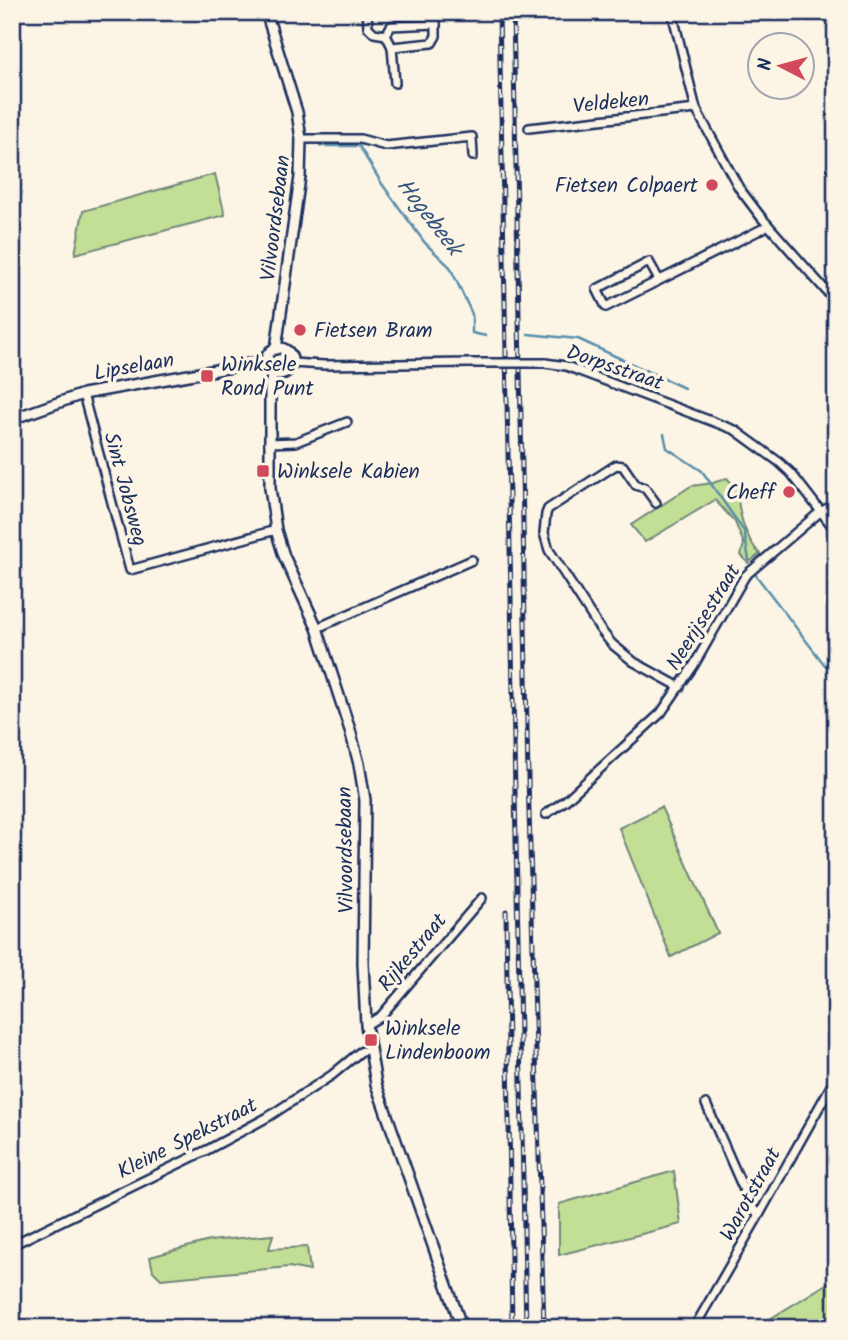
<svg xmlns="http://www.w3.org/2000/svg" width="848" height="1340" font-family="Kalam,sans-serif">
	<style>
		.green { fill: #c3de95; stroke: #6f867a; stroke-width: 2 }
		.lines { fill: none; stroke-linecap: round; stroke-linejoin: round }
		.stream { stroke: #588eab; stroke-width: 2.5 }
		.minor-casing { stroke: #1b2f5e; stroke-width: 12 }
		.tertiary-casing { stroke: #1b2f5e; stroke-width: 14 }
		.minor { stroke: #fcf5e5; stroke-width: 7 }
		.tertiary { stroke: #fcf5e5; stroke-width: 9 }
		.rail-casing { stroke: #1b2f5e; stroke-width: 5 }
		.rail { stroke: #fcf5e5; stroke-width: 2.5; stroke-dasharray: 8; stroke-linecap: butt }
		.minor-bridge-casing { stroke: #1b2f5e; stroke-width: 12; stroke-linecap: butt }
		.minor-bridge { stroke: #fcf5e5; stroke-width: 7 }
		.poi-dot { fill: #d1495b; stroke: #fcf5e5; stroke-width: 2.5 }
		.labels { text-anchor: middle; stroke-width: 7; stroke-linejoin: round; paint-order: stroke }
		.street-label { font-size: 21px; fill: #1b2f5e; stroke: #fcf5e5 }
		.poi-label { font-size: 21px; fill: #1b2f5e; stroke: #fcf5e5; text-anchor: start }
		.water-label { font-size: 23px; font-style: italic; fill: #34567e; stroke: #fcf5e5 }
	</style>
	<rect width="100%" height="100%" fill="#fcf5e5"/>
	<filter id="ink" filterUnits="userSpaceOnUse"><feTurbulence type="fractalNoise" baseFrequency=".0143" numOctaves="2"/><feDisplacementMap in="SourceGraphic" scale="14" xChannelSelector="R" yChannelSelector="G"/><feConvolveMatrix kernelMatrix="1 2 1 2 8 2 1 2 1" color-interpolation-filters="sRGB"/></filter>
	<g filter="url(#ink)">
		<g class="green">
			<polygon points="215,174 225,215 75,254 83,211"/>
			<path d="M 727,478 L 738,490 C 737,511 746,539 760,554 L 748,563 L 741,555 L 744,544 L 735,522 L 715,500 L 645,542 L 631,525 L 691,486 L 713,483 Z"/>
			<polygon points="661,807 718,933 671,957 619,828"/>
			<polygon points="674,1171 681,1224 559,1255 559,1204"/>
			<polygon points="273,1235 269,1249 307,1247 310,1271 289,1267 161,1279 153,1271 150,1257 209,1241"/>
			<polygon points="836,1278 836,1328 774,1328 770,1319"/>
		</g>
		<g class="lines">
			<g class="stream">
				<polyline points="320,146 359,146 382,184 425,243 450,267 472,314 472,333 486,336"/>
				<polyline points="528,334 578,339 684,388"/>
				<polyline points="664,434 667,448 702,471 744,531 749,560"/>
				<polyline points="755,574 824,664 836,675"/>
			</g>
			<defs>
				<g id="minor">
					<polyline points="367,12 368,27 374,33 386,35 392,47 395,83"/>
					<polyline points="672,12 696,109 739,188 761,217 836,302"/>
					<polyline points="386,35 391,26 436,24"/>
					<polyline points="392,47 432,43 436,36 436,12"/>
					<polyline points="529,128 696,109"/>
					<polyline points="301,139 360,139 386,146 472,137 473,156"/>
					<polyline points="659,280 649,262 597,289 606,307 764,228 768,225"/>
					<polyline points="292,363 324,365 470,363"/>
					<polyline points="545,363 566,366 735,430 779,462 791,473 836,531"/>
					<polyline points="83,394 130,570 276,530"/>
					<polyline points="269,443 296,442 347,422"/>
					<polyline points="656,503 645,488 636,485 623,466 616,465 548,509 546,514 544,533 549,550 600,629 612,644 634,662 680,687"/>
					<polyline points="317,628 472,560"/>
					<polyline points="546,814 566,800 661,713 694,665 745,576 820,512 836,504"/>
					<polyline points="366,1025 381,1016 482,898"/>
					<polyline points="706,1104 751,1206 759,1215"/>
					<polyline points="12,1245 207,1150 268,1117 332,1075 360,1052 369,1049"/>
					<polyline points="694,1328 759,1215 836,1077"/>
				</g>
				<g id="tertiary">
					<polyline points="266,12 297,112 301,139 300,177 276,349"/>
					<circle cx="279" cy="361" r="13"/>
					<polyline points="273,373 270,386 270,488 276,530 284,556 317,628 350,730 359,764 365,800 363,963 366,1025 376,1084 462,1328"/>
					<polyline points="12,419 83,394 266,361"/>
				</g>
			</defs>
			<use href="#minor" class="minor-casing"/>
			<use href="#tertiary" class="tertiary-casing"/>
			<use href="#minor" class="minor"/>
			<use href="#tertiary" class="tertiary"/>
			<defs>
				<g id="rail">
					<polyline points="499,12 526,1328"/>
					<polyline points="513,12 528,777 544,1328"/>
					<polyline points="506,911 512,1328"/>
				</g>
			</defs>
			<use href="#rail" class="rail-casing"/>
			<use href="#rail" class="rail"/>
			<defs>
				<polyline id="minor-bridge" points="470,363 545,363"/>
			</defs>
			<use href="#minor-bridge" class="minor-bridge-casing"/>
			<use href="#minor-bridge" class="minor-bridge"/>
		</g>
	</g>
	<g class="poi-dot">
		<circle cx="712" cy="185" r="7"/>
		<circle cx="300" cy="330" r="7"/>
		<rect x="200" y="369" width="14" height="14" rx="3.5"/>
		<rect x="256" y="464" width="14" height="14" rx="3.5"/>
		<circle cx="789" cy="492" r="7"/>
		<rect x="364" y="1033" width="14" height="14" rx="3.5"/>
	</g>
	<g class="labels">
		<g class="street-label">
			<text transform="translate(611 102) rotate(-6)" y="7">Veldeken</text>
			<text transform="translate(275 218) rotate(-83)" y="7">Vilvoordsebaan</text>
			<text transform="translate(134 366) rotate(-10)" y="7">Lipselaan</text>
			<text transform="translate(615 367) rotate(19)" y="7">Dorpsstraat</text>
			<text transform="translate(126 489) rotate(75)" y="7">Sint Jobsweg</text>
			<text transform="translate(703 617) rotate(-58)" y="7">Neerijsestraat</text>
			<text transform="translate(345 850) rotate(-91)" y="7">Vilvoordsebaan</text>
			<text transform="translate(412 952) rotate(-50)" y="7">Rijkestraat</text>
			<text transform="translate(187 1138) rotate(-27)" y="7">Kleine Spekstraat</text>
			<text transform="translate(750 1194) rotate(-61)" y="7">Warotstraat</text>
		</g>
		<g class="poi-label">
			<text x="698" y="192" text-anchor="end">Fietsen Colpaert</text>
			<text x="314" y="337">Fietsen Bram</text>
			<text x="221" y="371">Winksele<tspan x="221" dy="24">Rond Punt</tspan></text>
			<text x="277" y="478">Winksele Kabien</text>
			<text x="775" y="499" text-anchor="end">Cheff</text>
			<text x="385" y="1035">Winksele<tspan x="385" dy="24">Lindenboom</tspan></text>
		</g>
		<g class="water-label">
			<text transform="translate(430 216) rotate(52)" y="8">Hogebeek</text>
		</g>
	</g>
	<rect width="848" height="1340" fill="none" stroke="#fcf5e5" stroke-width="42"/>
	<rect x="21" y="21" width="806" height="1298" fill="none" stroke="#1b2f5e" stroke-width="2.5" filter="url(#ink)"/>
	<g transform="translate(781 66) rotate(276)"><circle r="33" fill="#fcf5e5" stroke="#a2a6af" stroke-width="2"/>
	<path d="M0-5L12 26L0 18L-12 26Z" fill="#d1495b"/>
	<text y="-10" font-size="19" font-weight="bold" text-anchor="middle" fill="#1b2f5e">N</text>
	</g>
</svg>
